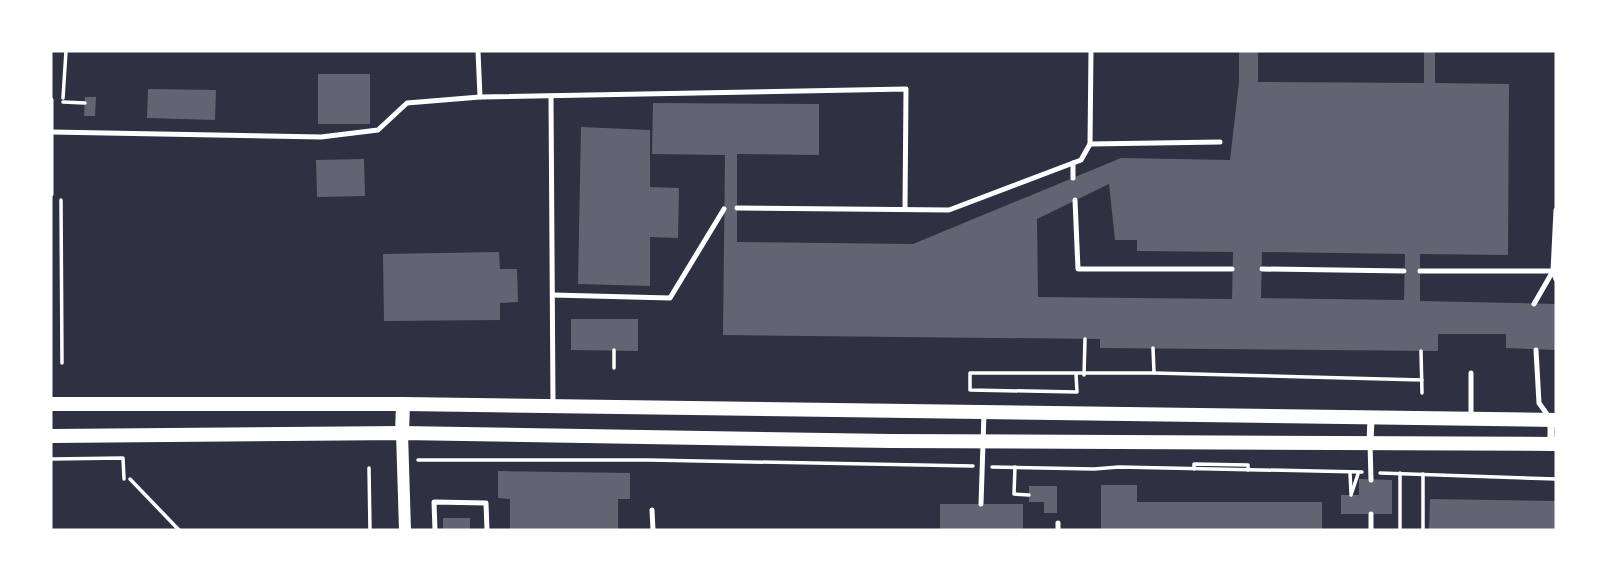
<svg xmlns="http://www.w3.org/2000/svg" width="1607" height="581" font-family="'IBM Plex Sans',sans-serif">
	<style>
		.building { fill: #626471; fill-rule: evenodd }
		.lines { fill: none; stroke-linecap: round; stroke-linejoin: round }
		.path { stroke: #fff; stroke-width: 3.5 }
		.service { stroke: #fff; stroke-width: 5 }
		.minor { stroke: #fff; stroke-width: 7 }
		.tertiary { stroke: #fff; stroke-width: 12 }
		.secondary { stroke: #fff; stroke-width: 14 }
	</style>
	<rect width="100%" height="100%" fill="#2d3142"/>
	<g class="building">
		<path d="M 1239,51 L 1258,51 L 1258,82 L 1424,83 L 1424,51 L 1435,51 L 1435,83 L 1509,84 L 1508,255 L 1420,254 L 1420,301 L 1556,304 L 1556,350 L 1506,348 L 1506,334 L 1438,334 L 1438,351 L 1100,348 L 1100,339 L 723,335 L 725,155 L 652,154 L 653,103 L 819,104 L 819,155 L 737,154 L 737,242 L 913,244 L 1121,158 L 1230,160 L 1239,82 ZM 1109,184 L 1115,240 L 1137,240 L 1137,251 L 1233,252 L 1232,299 L 1038,297 L 1037,219 ZM 1262,252 L 1405,254 L 1404,300 L 1261,298 Z"/>
		<rect x="318" y="74" width="52" height="50"/>
		<polygon points="148,89 216,90 215,120 147,118"/>
		<polygon points="85,97 96,97 95,116 84,116"/>
		<polygon points="581,127 650,130 650,187 679,188 678,238 650,237 650,286 578,284"/>
		<polygon points="364,159 365,196 317,197 316,160"/>
		<polygon points="499,252 500,269 517,269 518,302 500,303 500,320 384,321 383,254"/>
		<polygon points="571,319 638,319 638,351 571,350"/>
		<polygon points="498,471 630,473 630,499 618,499 618,530 510,530 510,499 498,498"/>
		<polygon points="1359,479 1392,480 1392,514 1341,514 1341,495 1359,495"/>
		<polygon points="1101,485 1137,485 1137,502 1322,502 1322,530 1101,530"/>
		<polygon points="1029,486 1057,486 1057,513 1044,513 1044,502 1029,502"/>
		<polygon points="1430,499 1556,501 1556,530 1429,530"/>
		<rect x="940" y="504" width="83" height="26"/>
		<rect x="443" y="518" width="27" height="12"/>
	</g>
	<g class="lines">
		<g class="path">
			<polyline points="63,98 66,51"/>
			<polyline points="63,102 85,103"/>
			<polyline points="61,200 62,363"/>
			<polyline points="1153,348 1154,373"/>
			<polyline points="614,350 614,368"/>
			<polyline points="1421,351 1422,393"/>
			<polyline points="1076,374 1077,392 970,390 970,373 1154,373 1422,380"/>
			<polyline points="1084,375 1085,339"/>
			<polyline points="51,459 123,458 124,479"/>
			<polyline points="418,460 649,460 973,466"/>
			<polyline points="992,467 1094,469 1119,467 1362,472"/>
			<polyline points="1015,467 1014,494 1029,495"/>
			<polyline points="369,468 370,530"/>
			<polyline points="1194,469 1194,464 1248,465 1248,470"/>
			<polyline points="1350,473 1351,493"/>
			<polyline points="1380,473 1556,479"/>
			<polyline points="1400,473 1400,530"/>
			<polyline points="130,479 179,530"/>
			<polyline points="1351,495 1358,474"/>
			<polyline points="1423,530 1423,474"/>
		</g>
		<g class="service">
			<polyline points="478,51 480,97 906,89 905,209"/>
			<polyline points="1091,51 1090,144 1220,142"/>
			<polyline points="551,96 553,404"/>
			<polyline points="51,100 51,194"/>
			<polyline points="51,132 321,137 378,130 407,103 480,97"/>
			<polyline points="1073,163 1073,178"/>
			<polyline points="1075,200 1078,269 1232,269"/>
			<polyline points="737,208 949,210 1081,160 1090,144"/>
			<polyline points="1556,210 1553,271 1556,279"/>
			<polyline points="1262,269 1404,271"/>
			<polyline points="1420,271 1553,271"/>
			<polyline points="553,295 670,298 724,209"/>
			<polyline points="1534,304 1553,271"/>
			<polyline points="1536,350 1539,403 1549,417"/>
			<polyline points="1471,418 1471,373"/>
			<polyline points="1370,443 1371,480"/>
			<polyline points="981,504 984,413"/>
			<polyline points="652,510 653,530"/>
			<polyline points="1058,523 1058,530"/>
			<polyline points="435,530 434,502 486,503 487,530"/>
			<polyline points="1371,530 1371,514"/>
		</g>
		<g class="minor">
			<polyline points="1551,420 1551,444"/>
			<polyline points="1370,443 1371,418"/>
		</g>
		<polyline class="tertiary" points="402,433 405,530"/>
		<g class="secondary">
			<polyline points="51,404 403,404 1556,420"/>
			<polyline points="402,433 403,404"/>
			<polyline points="51,436 402,433 890,441 1556,444"/>
		</g>
	</g>
	<rect width="1607" height="581" fill="none" stroke="#ffffff" stroke-width="105"/>
</svg>
